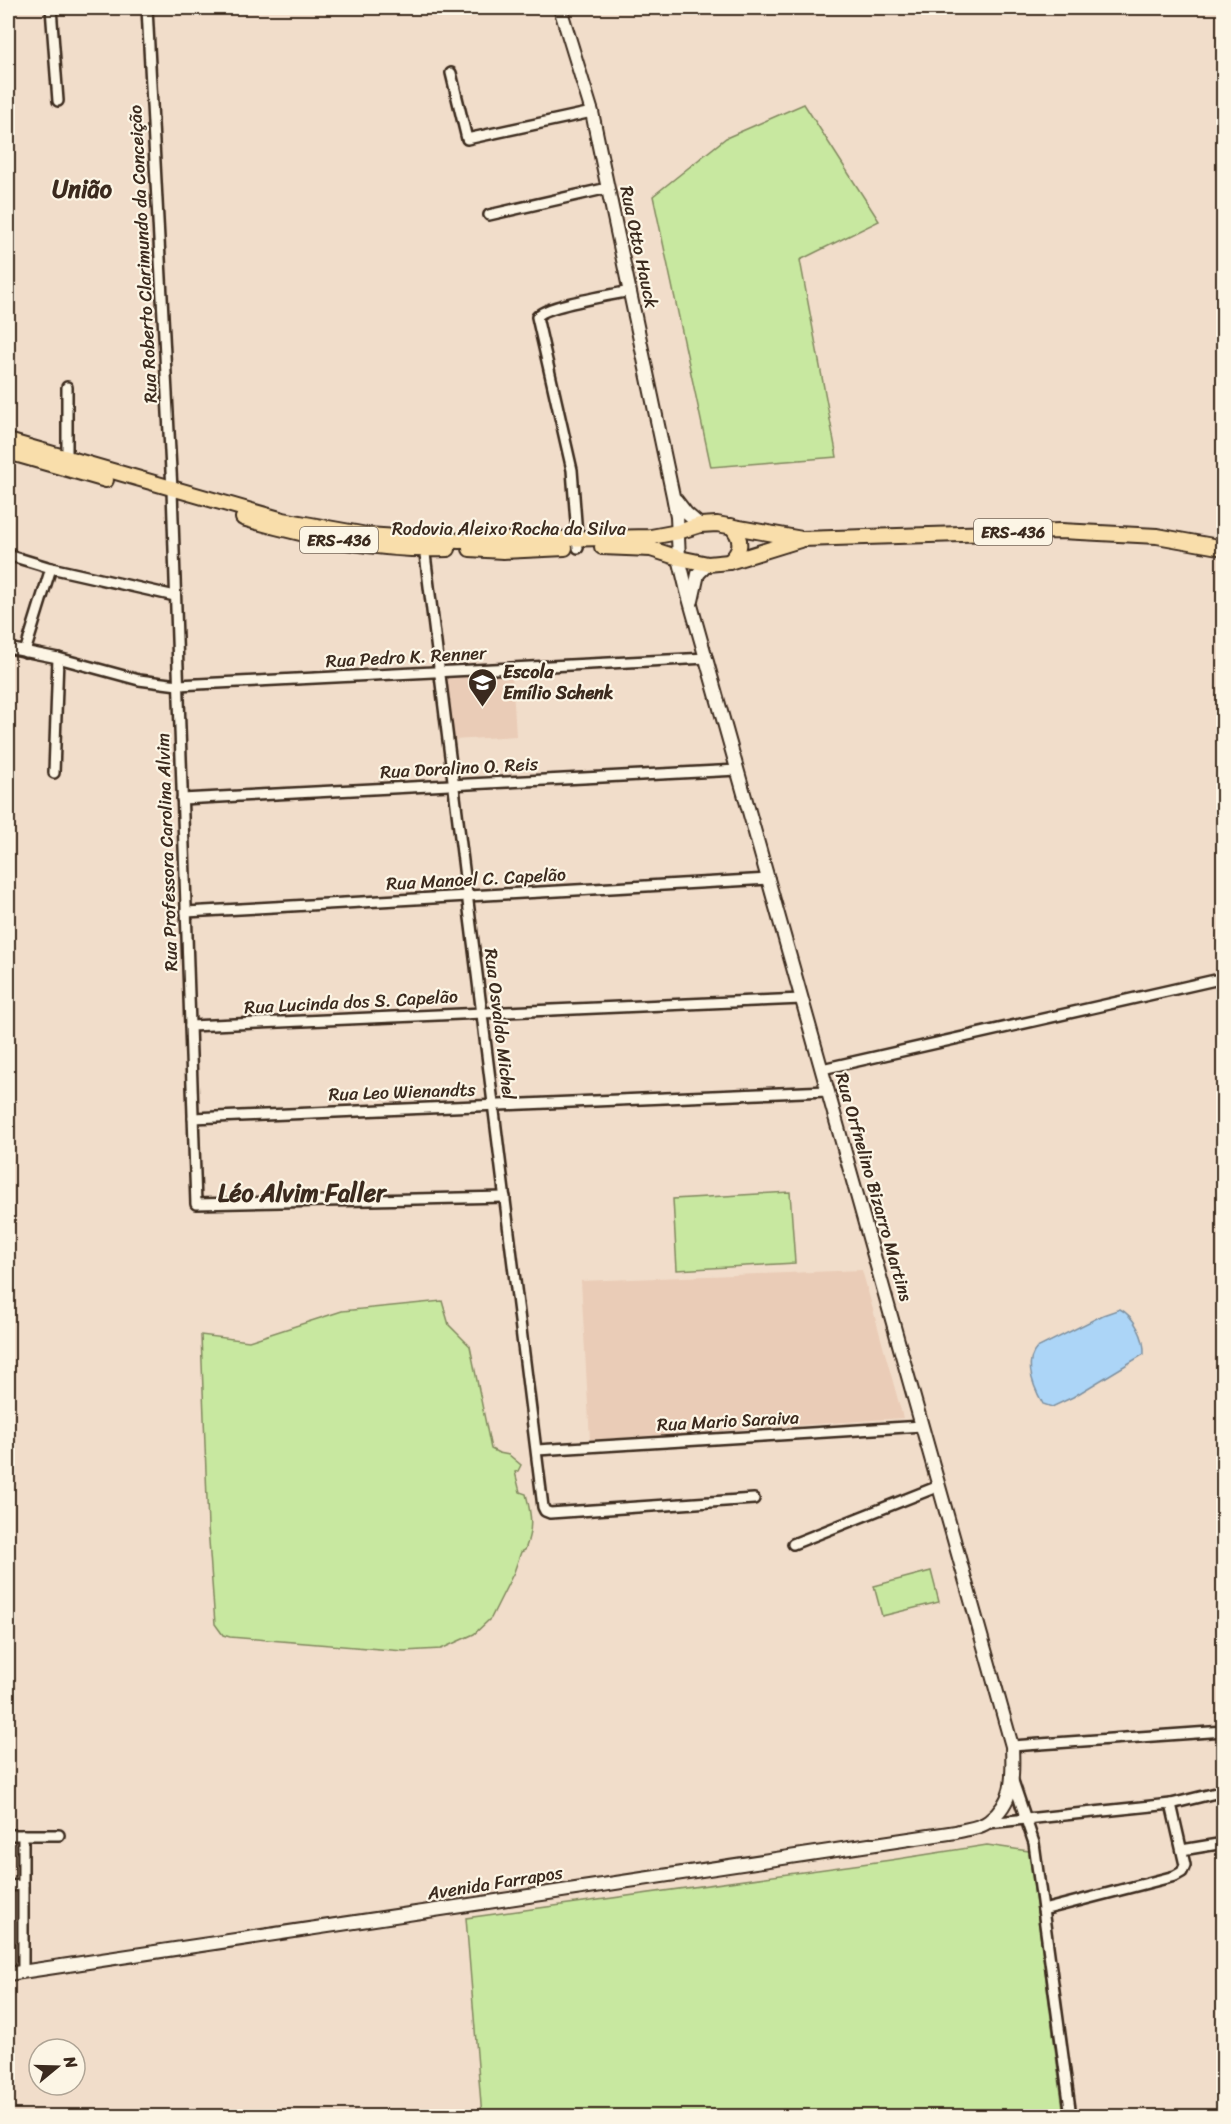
<svg xmlns="http://www.w3.org/2000/svg" width="1231" height="2124" font-family="Sriracha,sans-serif">
	<style>
		.built { fill: #eaccb7 }
		.green { fill: #c8e8a0; stroke: #82895f; stroke-width: 1.5 }
		.water { fill: #acd5f7; stroke: #7f91a0; stroke-width: 1.5 }
		.lines { fill: none; stroke-linecap: round; stroke-linejoin: round }
		.street-casing { stroke: #3b2a1e; stroke-width: 14 }
		.secondary-casing { stroke: #3b2a1e; stroke-width: 16 }
		.primary-casing { stroke: #3b2a1e; stroke-width: 18 }
		.street { stroke: #fcf5e5; stroke-width: 9 }
		.secondary { stroke: #fcf5e5; stroke-width: 12 }
		.primary { stroke: #f9deab; stroke-width: 14 }
		.labels { text-anchor: middle; stroke-width: 4.5; stroke-linejoin: round; paint-order: stroke }
		.shield { fill: #fcf5e5; stroke: #75675a; stroke-width: 1.5 }
		.shield-label { font-size: 16px; font-weight: bold; fill: #3b2a1e }
		.street-label { font-size: 18px; fill: #3b2a1e; stroke: #fcf5e5 }
		.poi-label { font-size: 18px; font-weight: bold; fill: #3b2a1e; stroke: #fcf5e5; text-anchor: start }
		.district-label { font-size: 24px; font-weight: bold; fill: #3b2a1e; stroke: #fcf5e5 }
	</style>
	<rect width="100%" height="100%" fill="#f1ddca"/>
	<filter id="ink" filterUnits="userSpaceOnUse"><feTurbulence type="fractalNoise" baseFrequency=".0167" numOctaves="2"/><feDisplacementMap in="SourceGraphic" scale="12" xChannelSelector="R" yChannelSelector="G"/><feConvolveMatrix kernelMatrix="1 2 1 2 8 2 1 2 1" color-interpolation-filters="sRGB"/></filter>
	<g filter="url(#ink)">
		<g class="built">
			<polygon points="512,673 516,736 454,740 446,677"/>
			<polygon points="862,1270 903,1418 590,1440 581,1281"/>
		</g>
		<g class="green">
			<polygon points="804,104 879,221 800,260 837,457 711,467 653,196 726,138"/>
			<polygon points="790,1192 795,1263 677,1270 673,1199"/>
			<path d="M 442,1301 L 449,1325 L 470,1346 L 491,1449 L 499,1453 L 509,1455 L 521,1465 L 518,1471 L 515,1472 L 520,1492 L 526,1494 C 532,1517 533,1528 525,1550 L 521,1552 L 514,1572 L 491,1618 L 474,1634 L 441,1649 L 404,1651 L 230,1637 L 223,1635 L 215,1624 L 208,1527 L 201,1335 L 249,1341 L 342,1311 Z"/>
			<polygon points="931,1571 939,1602 882,1616 874,1586"/>
			<polygon points="987,1845 1029,1851 1064,2116 482,2116 466,1918 891,1860"/>
		</g>
		<path class="water" d="M 1120,1309 C 1134,1316 1145,1338 1144,1354 L 1073,1397 L 1052,1407 L 1043,1404 C 1034,1388 1023,1363 1037,1348 L 1103,1315 Z"/>
		<g class="lines">
			<defs>
				<g id="street">
					<polyline points="51,8 58,101"/>
					<polyline points="147,8 172,490 196,1204 505,1197"/>
					<polyline points="451,73 467,139 592,112"/>
					<polyline points="489,215 608,188"/>
					<polyline points="67,387 67,459"/>
					<polyline points="424,546 543,1507 545,1511 550,1513 754,1499"/>
					<path d="M 578,548 L 572,470 L 537,317 C 545,305 612,295 630,291"/>
					<polyline points="8,555 51,568 175,596"/>
					<polyline points="8,648 58,658 139,680 178,685 707,658"/>
					<polyline points="25,652 51,568"/>
					<polyline points="54,773 58,658"/>
					<polyline points="182,799 738,770"/>
					<polyline points="186,912 769,879"/>
					<polyline points="190,1026 802,999"/>
					<polyline points="822,1069 1224,978"/>
					<polyline points="193,1118 828,1091"/>
					<polyline points="537,1450 922,1426"/>
					<polyline points="793,1544 939,1486"/>
					<polyline points="1012,1746 1224,1731"/>
					<polyline points="1013,1781 1034,1843 1071,2116"/>
					<polyline points="988,1823 1171,1804 1224,1791"/>
					<polyline points="8,1835 59,1835"/>
					<polyline points="23,1835 23,1972"/>
					<polyline points="1182,1850 1224,1843"/>
					<polyline points="8,1886 23,1885"/>
					<polyline points="1043,1910 1175,1876 1182,1872 1185,1865 1171,1804"/>
				</g>
				<g id="secondary">
					<polyline points="676,500 686,513 700,525"/>
					<polyline points="692,601 698,574 708,564"/>
					<path d="M 8,1974 L 956,1832 C 966,1829 981,1828 989,1821 C 1015,1801 1013,1776 1012,1746 L 687,591 L 679,558 L 677,517 L 673,496 L 600,151 L 592,112 L 560,8"/>
				</g>
				<g id="primary">
					<polyline points="8,441 283,520 367,535 459,541 651,537 678,532 700,525 717,524 802,539 1061,531 1157,536 1224,548"/>
					<polyline points="8,452 106,480"/>
					<path d="M 243,518 C 308,537 380,552 448,549"/>
					<polyline points="602,547 651,549 679,558 708,564 729,562 800,540"/>
					<polyline points="470,549 503,551 565,548"/>
					<path d="M 729,562 C 742,551 743,539 731,526"/>
				</g>
			</defs>
			<use href="#street" class="street-casing"/>
			<use href="#secondary" class="secondary-casing"/>
			<use href="#primary" class="primary-casing"/>
			<use href="#street" class="street"/>
			<use href="#secondary" class="secondary"/>
			<use href="#primary" class="primary"/>
		</g>
	</g>
	<defs>
		<symbol id="school-pin" viewBox="-11 -11 22 30"><path d="M0 17L-7.5 6A9.5 9.5 0 1 1 7.5 6Z" fill="#3b2a1e" stroke="#fcf5e5"/><path d="M0-5L7-2L0 1L-7-2ZM-4 1L0 2.5L4 1V4Q0 6-4 4Z" fill="#fff"/></symbol>
	</defs>
	<g fill-rule="evenodd">
		<use href="#school-pin" x="466" y="666" width="33" height="45"/>
	</g>
	<g class="labels">
		<g class="shield">
			<rect x="974" y="519" width="78" height="26" rx="4.5"/>
			<rect x="300" y="527" width="78" height="26" rx="4.5"/>
		</g>
		<g class="shield-label">
			<text x="1013" y="538">ERS-436</text>
			<text x="339" y="546">ERS-436</text>
		</g>
		<g class="street-label">
			<text transform="translate(639 247) rotate(78)" y="6">Rua Otto Hauck</text>
			<text transform="translate(143 254) rotate(-93)" y="6">Rua Roberto Clarimundo da Conceição</text>
			<text x="509" y="535">Rodovia Aleixo Rocha da Silva</text>
			<text transform="translate(406 657) rotate(-3)" y="6">Rua Pedro K. Renner</text>
			<text transform="translate(459 768) rotate(-3)" y="6">Rua Doralino O. Reis</text>
			<text transform="translate(167 852) rotate(-92)" y="6">Rua Professora Carolina Alvim</text>
			<text transform="translate(476 879) rotate(-3)" y="6">Rua Manoel C. Capelão</text>
			<text transform="translate(351 1002) rotate(-3)" y="6">Rua Lucinda dos S. Capelão</text>
			<text transform="translate(500 1024) rotate(83)" y="6">Rua Osvaldo Michel</text>
			<text transform="translate(402 1092) rotate(-2)" y="6">Rua Leo Wienandts</text>
			<text transform="translate(874 1187) rotate(74)" y="6">Rua Orfnelino Bizarro Martins</text>
			<text transform="translate(728 1421) rotate(-3)" y="6">Rua Mario Saraiva</text>
			<text transform="translate(495 1883) rotate(-9)" y="6">Avenida Farrapos</text>
		</g>
		<g class="poi-label">
			<text x="503" y="678">Escola<tspan x="503" dy="21">Emílio Schenk</tspan></text>
		</g>
		<g class="district-label">
			<text x="82" y="197">União</text>
			<text x="302" y="1201">Léo Alvim Faller</text>
		</g>
	</g>
	<rect width="1231" height="2124" fill="none" stroke="#fcf5e5" stroke-width="30"/>
	<rect x="15" y="15" width="1201" height="2094" fill="none" stroke="#3b2a1e" stroke-width="2" filter="url(#ink)"/>
	<g transform="translate(57 2067) rotate(71)"><circle r="28" fill="#fcf5e5" stroke="#afa495" stroke-width="1.5"/>
	<path d="M0-4.5L10 22L0 15L-10 22Z" fill="#3b2a1e"/>
	<text y="-9" font-size="16" font-weight="bold" text-anchor="middle" fill="#3b2a1e">N</text>
	</g>
</svg>
